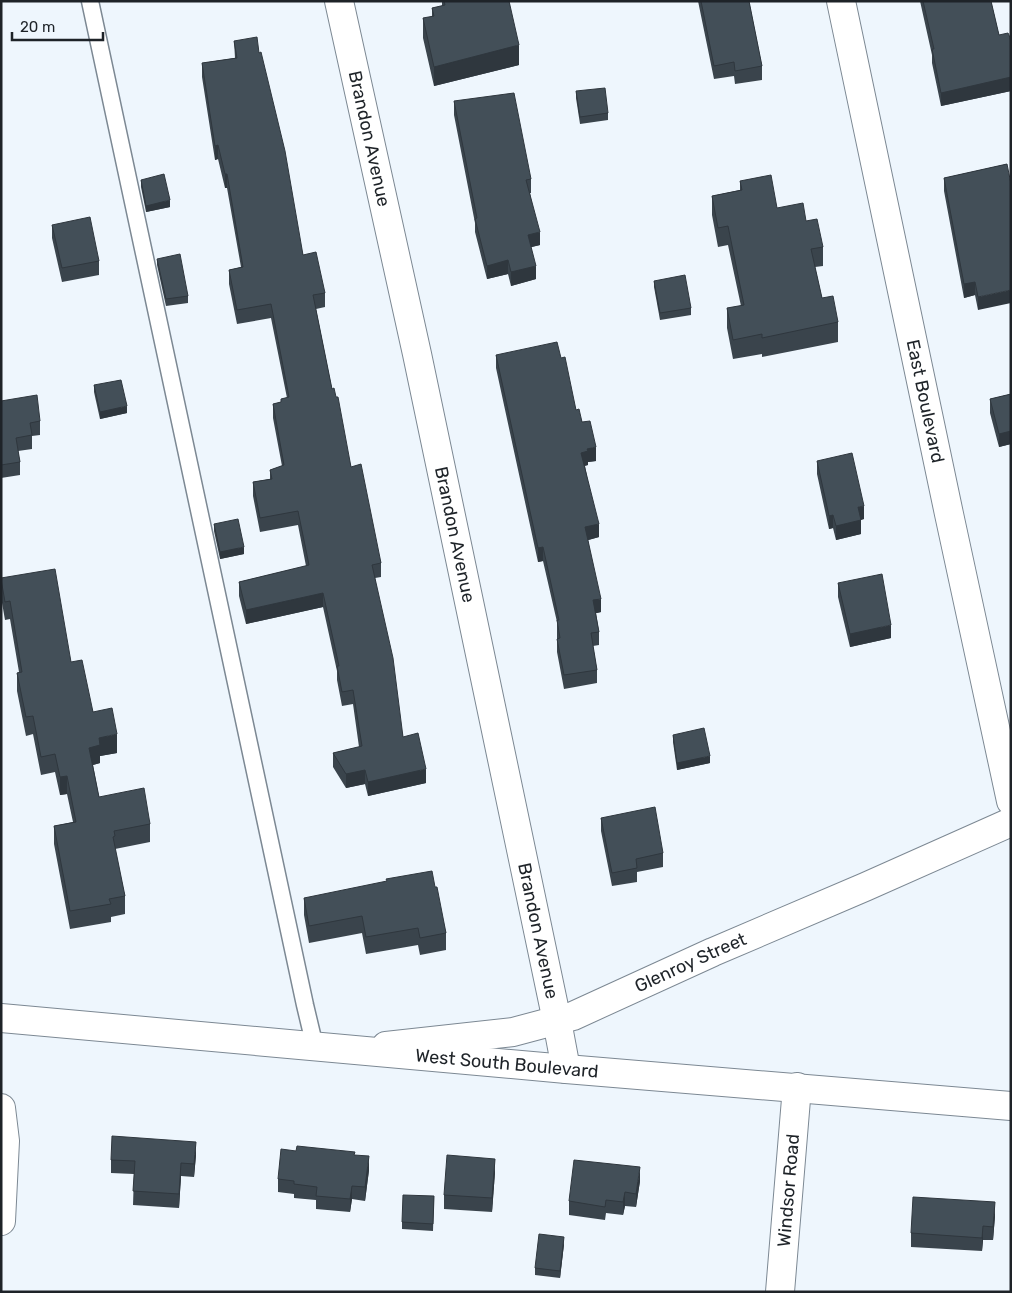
<svg xmlns="http://www.w3.org/2000/svg" width="1012" height="1293" font-family="Rubik,sans-serif">
	<style>
		.lines { fill: none; stroke-linecap: round; stroke-linejoin: round }
		.lane-casing { stroke: #7c8893; stroke-width: 19 }
		.street-casing { stroke: #7c8893; stroke-width: 30 }
		.secondary-casing { stroke: #7c8893; stroke-width: 30 }
		.lane { stroke: #fff; stroke-width: 16 }
		.street { stroke: #fff; stroke-width: 28 }
		.secondary { stroke: #fff; stroke-width: 28 }
		.wall { fill: #3a444c }
		.shaded-wall { fill: #2f373e }
		.building { fill: #434f58; stroke: #2f373e }
		.labels { text-anchor: middle; stroke-width: 5; stroke-linejoin: round; paint-order: stroke }
		.street-label { font-size: 18px; fill: #1e2328; stroke: #eef6fd }
	</style>
	<rect width="100%" height="100%" fill="#eef6fd"/>
	<g class="lines">
		<defs>
			<polyline id="lane" points="90,1 305,1005 315,1047"/>
			<g id="street">
				<path id="s1" d="M 339,1 L 417,354 L 557,1021 L 566,1069"/>
				<path id="s2" d="M 841,1 L 949,514 L 1011,801"/>
				<path id="s3" d="M 386,1046 L 513,1032 L 573,1016 L 713,952 L 865,887 L 1011,822"/>
				<polyline points="1,1108 5,1141 1,1221"/>
				<path id="s4" d="M 780,1292 L 797,1087"/>
			</g>
			<g id="secondary">
				<path id="s5" d="M 1,1018 L 566,1069 L 1011,1106"/>
			</g>
		</defs>
		<use href="#lane" class="lane-casing"/>
		<use href="#street" class="street-casing"/>
		<use href="#secondary" class="secondary-casing"/>
		<use href="#lane" class="lane"/>
		<use href="#street" class="street"/>
		<use href="#secondary" class="secondary"/>
	</g>
	<g class="wall">
		<polygon points="442,1 509,1 519,65 434,86 423,38 423,18 432,17 432,8 442,6"/>
		<polygon points="698,1 749,1 762,66 762,80 735,84 734,76 714,79"/>
		<polygon points="920,1 991,1 999,35 1011,42 1011,91 941,106 932,63 932,55"/>
		<polygon points="234,41 259,53 303,255 325,293 325,307 316,309 332,389 351,467 381,563 381,577 375,578 403,737 426,783 368,796 365,784 346,788 333,767 333,753 359,747 353,704 342,706 337,680 337,671 323,607 246,624 239,596 239,582 306,566 298,525 260,532 253,496 253,482 270,479 270,470 282,466 273,418 273,404 281,402 281,399 287,398 271,318 237,324 229,284 229,270 241,267 227,188 225,188 218,159 215,160 202,77 202,63 235,58"/>
		<polygon points="576,91 608,113 608,120 580,124 576,98"/>
		<polygon points="454,101 531,179 531,193 530,193 540,245 531,247 536,279 511,286 508,274 487,279 475,232 475,223 454,115"/>
		<polygon points="1007,164 978,310 975,295 964,298 944,191 944,178"/>
		<polygon points="141,180 170,207 146,212 141,187"/>
		<polygon points="740,181 777,208 806,221 823,247 823,266 815,267 822,298 838,322 838,342 762,357 762,354 733,359 727,328 727,308 741,306 728,245 718,247 712,215 712,196 740,190"/>
		<polygon points="52,225 99,261 99,275 62,282 52,238"/>
		<polygon points="157,259 188,296 188,303 166,306 157,265"/>
		<polygon points="654,281 691,308 691,315 660,320 654,287"/>
		<polygon points="496,355 561,358 576,410 582,422 596,461 588,462 588,465 585,466 599,537 588,540 601,612 596,613 599,632 599,645 593,646 597,670 597,683 564,689 557,652 557,622 543,561 538,562 496,368"/>
		<polygon points="94,385 127,413 100,419 94,392"/>
		<polygon points="1011,394 1011,444 999,447 990,413 990,399"/>
		<polygon points="1,401 40,421 40,435 32,436 32,449 18,451 20,462 20,475 1,478"/>
		<polygon points="817,461 864,519 861,520 861,534 836,540 833,528 829,529 817,474"/>
		<polygon points="214,524 244,554 220,559 214,531"/>
		<polygon points="1,578 71,662 93,712 117,753 100,756 100,763 93,765 99,797 150,824 150,842 115,849 125,896 125,914 111,917 111,922 70,929 54,844 54,826 73,822 67,794 60,795 55,772 41,775 33,734 26,736 17,691 17,673 19,672 10,619 5,620 1,597"/>
		<polygon points="838,583 891,638 850,647 838,597"/>
		<polygon points="673,735 710,763 677,770 673,742"/>
		<polygon points="601,818 663,853 663,867 637,872 637,882 612,886 601,831"/>
		<polygon points="435,887 446,933 446,950 420,955 418,945 366,954 362,933 309,943 304,915 304,898"/>
		<polygon points="196,1155 194,1177 181,1176 179,1208 133,1205 134,1174 111,1173 111,1160"/>
		<polygon points="355,1155 369,1170 365,1201 352,1199 350,1212 316,1209 316,1200 294,1198 294,1194 278,1192 278,1179"/>
		<polygon points="495,1172 492,1212 444,1209 444,1195"/>
		<polygon points="640,1181 636,1207 625,1206 623,1215 606,1213 605,1220 569,1215 569,1201"/>
		<polygon points="434,1196 433,1231 402,1229 402,1222"/>
		<polygon points="995,1216 993,1240 983,1240 982,1251 911,1247 911,1233"/>
		<polygon points="564,1244 560,1278 535,1275 535,1268"/>
	</g>
	<g class="shaded-wall">
		<polygon points="519,45 519,65 434,86 434,67"/>
		<polygon points="1011,77 1011,91 941,106 941,93"/>
		<polygon points="218,145 218,159 215,160 215,146"/>
		<rect x="225" y="174" width="2" height="14"/>
		<polygon points="170,200 170,207 146,212 146,206"/>
		<polygon points="540,232 540,245 528,248 528,235"/>
		<polygon points="508,260 508,274 487,279 487,266"/>
		<polygon points="536,266 536,279 511,286 511,272"/>
		<polygon points="975,282 975,295 964,298 964,284"/>
		<polygon points="1011,290 1011,303 978,310 978,297"/>
		<rect x="1" y="304" width="1" height="19"/>
		<polygon points="127,406 127,413 100,419 100,412"/>
		<polygon points="1011,431 1011,444 999,447 999,434"/>
		<polygon points="596,447 596,461 588,462 588,465 581,466 581,453 587,449"/>
		<polygon points="864,506 864,519 858,520 858,507"/>
		<polygon points="833,515 833,528 829,529 829,516"/>
		<polygon points="861,520 861,534 836,540 836,526"/>
		<polygon points="599,524 599,537 585,541 585,527"/>
		<polygon points="244,547 244,554 220,559 220,552"/>
		<polygon points="543,547 543,561 538,562 538,548"/>
		<polygon points="323,593 323,607 246,624 246,610"/>
		<polygon points="601,599 601,612 593,614 593,600"/>
		<polygon points="891,625 891,638 850,647 850,634"/>
		<polygon points="117,734 117,753 100,756 100,763 89,766 89,748 99,738"/>
		<polygon points="710,756 710,763 677,770 677,763"/>
		<polygon points="426,769 426,783 368,796 368,782"/>
		<polygon points="365,770 365,784 346,788 346,774"/>
		<polygon points="67,776 67,794 60,795 60,777"/>
		<polygon points="196,1142 196,1155 194,1177 194,1164"/>
		<polygon points="369,1156 369,1170 365,1201 365,1187"/>
		<polygon points="495,1159 495,1172 492,1212 492,1198"/>
		<polygon points="181,1163 181,1176 179,1208 179,1194"/>
		<polygon points="640,1167 640,1181 636,1207 636,1194"/>
		<polygon points="352,1186 352,1199 350,1212 350,1199"/>
		<polygon points="625,1192 625,1206 623,1215 623,1202"/>
		<polygon points="995,1202 995,1216 993,1240 993,1227"/>
		<polygon points="983,1226 983,1240 982,1251 982,1238"/>
		<polygon points="564,1237 564,1244 560,1278 560,1271"/>
	</g>
	<g class="building">
		<polygon points="444,1 509,1 519,45 434,67 423,18 434,16 432,8 445,5"/>
		<polygon points="701,1 749,1 762,66 735,71 734,62 714,66"/>
		<polygon points="923,1 991,1 999,35 1008,33 1009,35 1011,42 1011,77 941,93 932,49 934,49"/>
		<polygon points="257,37 259,53 261,52 285,151 303,255 316,252 325,293 313,295 332,389 334,388 336,397 338,397 351,467 361,464 381,563 372,565 393,658 403,737 418,733 426,769 368,782 365,770 346,774 333,753 362,746 353,690 342,692 337,666 339,666 323,593 246,610 239,582 309,565 298,511 260,518 253,482 272,479 270,470 284,465 273,404 281,402 281,399 289,397 271,304 237,310 229,270 243,267 227,174 225,174 218,145 215,146 202,63 237,58 234,41"/>
		<polygon points="605,88 608,113 580,117 576,91"/>
		<polygon points="514,93 531,179 526,180 540,232 528,235 536,266 511,272 508,260 487,266 475,219 477,218 454,101"/>
		<polygon points="1007,164 1011,184 1011,290 978,297 975,282 964,284 944,178"/>
		<polygon points="164,174 170,200 146,206 141,180"/>
		<polygon points="771,175 777,208 803,203 806,221 817,219 823,247 811,249 822,298 833,296 838,322 762,338 762,334 733,340 727,308 744,305 728,226 718,228 712,196 742,190 740,181"/>
		<polygon points="90,217 99,261 62,268 52,225"/>
		<polygon points="180,254 188,296 166,299 157,259"/>
		<polygon points="685,275 691,308 660,313 654,281"/>
		<polygon points="557,342 561,358 565,357 576,410 579,409 582,422 590,421 596,447 587,449 588,451 581,453 599,524 585,527 601,599 593,600 599,632 591,633 597,670 564,675 557,639 560,638 557,620 559,620 543,547 538,548 496,355"/>
		<polygon points="121,380 127,406 100,412 94,385"/>
		<polygon points="1011,394 1011,431 999,434 990,399"/>
		<polygon points="37,395 40,421 30,423 32,435 16,438 20,462 1,465 1,401"/>
		<polygon points="852,453 864,506 858,507 861,520 836,526 833,515 829,516 828,511 817,461"/>
		<polygon points="238,519 244,547 220,552 214,524"/>
		<polygon points="55,569 71,662 82,660 93,712 112,708 117,734 99,738 100,745 89,748 99,797 144,788 150,824 114,831 115,836 113,837 125,896 109,899 111,904 70,911 54,826 76,822 67,776 60,777 55,754 41,757 33,716 26,717 17,673 22,672 10,601 5,602 1,579 1,578"/>
		<polygon points="882,574 891,625 850,634 838,583"/>
		<polygon points="704,728 710,756 677,763 673,735"/>
		<polygon points="655,807 663,853 636,859 637,868 612,873 601,818"/>
		<polygon points="432,871 435,887 437,887 446,933 420,938 418,928 366,937 362,916 309,926 304,898 387,881 386,879"/>
		<polygon points="112,1136 196,1142 194,1164 181,1163 179,1194 133,1191 135,1161 111,1160"/>
		<polygon points="297,1146 355,1152 354,1155 369,1156 365,1187 352,1186 350,1199 316,1196 317,1187 294,1184 294,1181 278,1179 281,1149 296,1151"/>
		<polygon points="447,1155 495,1159 492,1198 444,1195"/>
		<polygon points="574,1160 640,1167 636,1194 625,1192 623,1202 606,1200 605,1207 569,1201"/>
		<polygon points="403,1195 434,1196 433,1224 402,1222"/>
		<polygon points="913,1197 995,1202 993,1227 983,1226 982,1238 911,1233"/>
		<polygon points="539,1234 564,1237 560,1271 535,1268"/>
	</g>
	<g class="labels">
		<g class="street-label">
			<text dy="6" stroke="none"><textPath href="#s1" startOffset="141">Brandon Avenue</textPath></text>
			<text dy="6" stroke="none"><textPath href="#s2" startOffset="409">East Boulevard</textPath></text>
			<text dy="6" stroke="none"><textPath href="#s1" startOffset="546">Brandon Avenue</textPath></text>
			<text dy="6" stroke="none"><textPath href="#s1" startOffset="951">Brandon Avenue</textPath></text>
			<text dy="6" stroke="none"><textPath href="#s3" startOffset="319">Glenroy Street</textPath></text>
			<text dy="6" stroke="none"><textPath href="#s5" startOffset="508">West South Boulevard</textPath></text>
			<text dy="6" stroke="none"><textPath href="#s4" startOffset="102">Windsor Road</textPath></text>
		</g>
	</g>
	<rect width="1012" height="1293" fill="none" stroke="#1e2328" stroke-width="5"/>
	<path d="M12 32v8h91v-8" fill="none" stroke="#1e2328" stroke-width="2.5"/>
	<text x="20" y="32" font-size="15" fill="#1e2328" stroke="#eef6fd" stroke-width="4" paint-order="stroke">20 m</text>
</svg>
